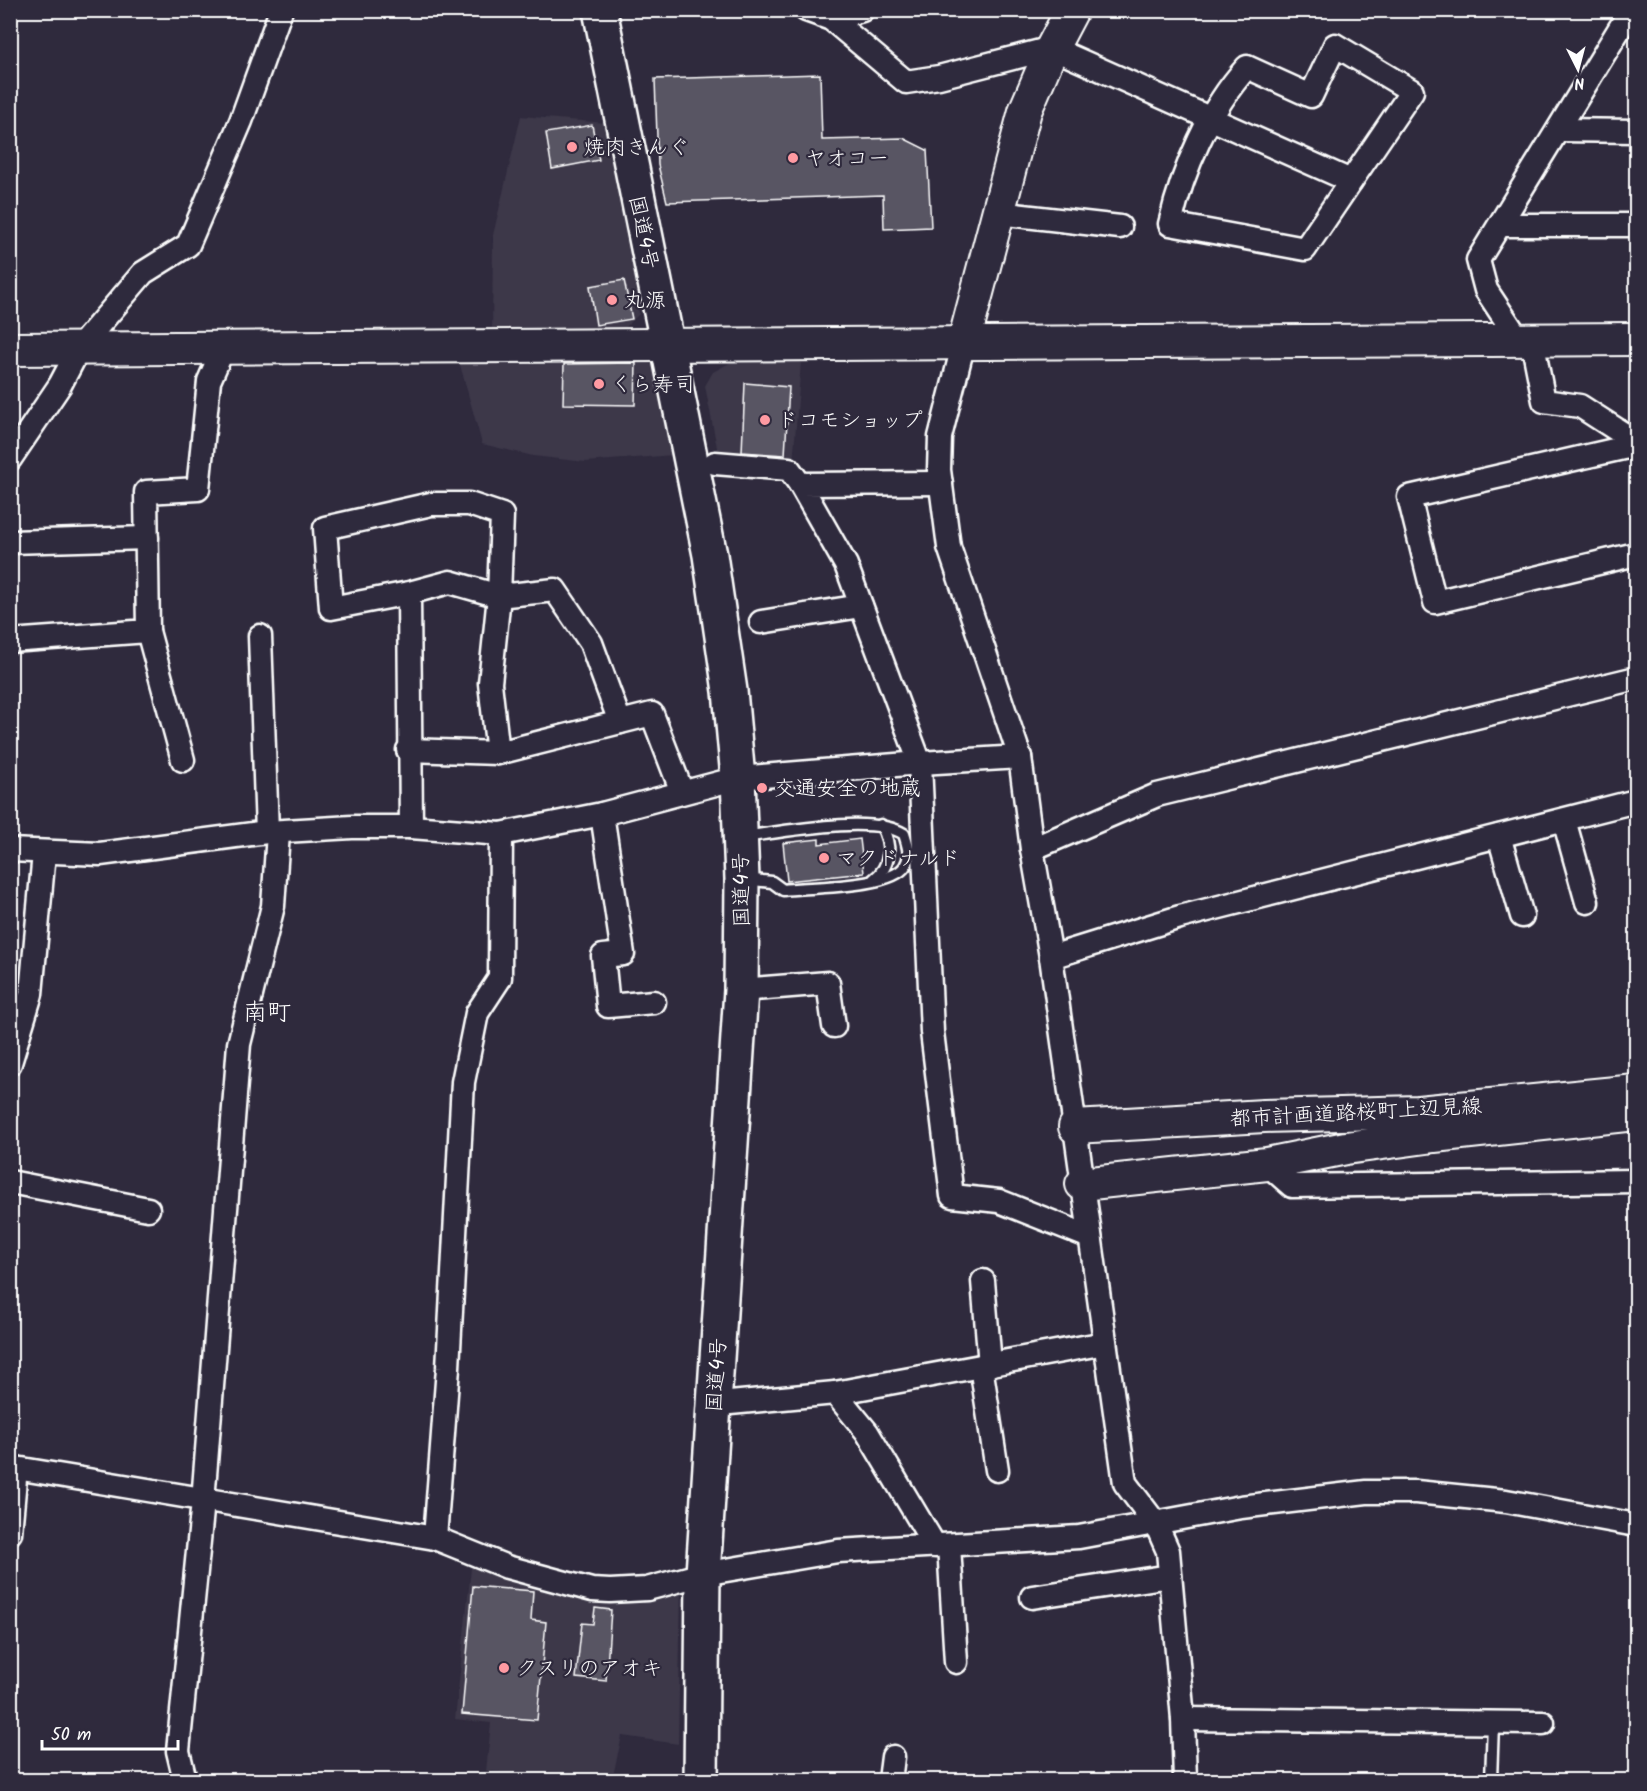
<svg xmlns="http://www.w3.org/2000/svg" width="1647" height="1791" font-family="Kalam,'Klee One',sans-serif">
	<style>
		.built { fill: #3c3749 }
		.building { fill: #595564; stroke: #fff; stroke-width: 1.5 }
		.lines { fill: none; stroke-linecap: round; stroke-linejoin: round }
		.lane-casing { stroke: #fff; stroke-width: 15 }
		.street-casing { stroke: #fff; stroke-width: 27 }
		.secondary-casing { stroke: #fff; stroke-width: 36 }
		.highway-casing { stroke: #fff; stroke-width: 38 }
		.lane { stroke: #2f2a3d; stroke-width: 10 }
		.street { stroke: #2f2a3d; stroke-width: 22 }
		.secondary { stroke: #2f2a3d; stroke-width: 32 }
		.highway { stroke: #2f2a3d; stroke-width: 33 }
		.poi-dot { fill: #ff9aa2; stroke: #2f2a3d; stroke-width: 2 }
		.labels { text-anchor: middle; stroke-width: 4.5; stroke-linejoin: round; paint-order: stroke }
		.poi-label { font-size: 21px; fill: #fff; stroke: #2f2a3d; text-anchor: start }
		.street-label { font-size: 21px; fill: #fff; stroke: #2f2a3d }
		.quarter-label { font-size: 24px; fill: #fff; stroke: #2f2a3d }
	</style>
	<rect width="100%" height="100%" fill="#2f2a3d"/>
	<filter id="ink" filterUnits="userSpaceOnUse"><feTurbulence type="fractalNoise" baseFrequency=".0167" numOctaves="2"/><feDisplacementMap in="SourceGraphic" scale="12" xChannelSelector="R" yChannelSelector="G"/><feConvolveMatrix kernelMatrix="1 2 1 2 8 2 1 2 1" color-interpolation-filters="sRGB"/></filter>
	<g filter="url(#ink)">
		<g class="built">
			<polygon points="521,116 606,123 633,260 639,314 623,330 492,334 493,235"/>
			<polygon points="642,355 657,368 674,455 585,462 533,456 482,444 460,365"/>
			<polygon points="735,360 801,362 793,464 719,458 705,386 713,372"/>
			<polygon points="472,1559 508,1576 681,1586 678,1744 622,1736 612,1780 486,1771 491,1723 455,1719"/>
		</g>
		<g class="building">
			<polygon points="820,74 822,140 903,138 927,150 931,227 884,229 883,195 667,202 658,165 655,79"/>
			<polygon points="592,125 599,160 552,169 546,133"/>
			<polygon points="624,280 632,319 596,325 590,286"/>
			<polygon points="636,363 635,405 563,404 564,364"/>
			<polygon points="745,383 789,387 785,455 742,452"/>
			<polygon points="819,839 819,844 860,839 864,873 787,881 783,843"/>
			<polygon points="473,1586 533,1591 531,1620 546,1622 537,1720 462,1714"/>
			<polygon points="595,1608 611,1610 606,1681 576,1678 582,1623 593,1624"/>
		</g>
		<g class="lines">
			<defs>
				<g id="lane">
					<path d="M 743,837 C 781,832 874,814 904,834 C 907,844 912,856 905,866 C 892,888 808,887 783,890 L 772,882 L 744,879"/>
					<path d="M 873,880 C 892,866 892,845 881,825"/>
					<polyline points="1491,1780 1493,1723"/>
				</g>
				<g id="street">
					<polyline points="806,10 831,19 906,82 939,77 1052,48 1351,181"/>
					<polyline points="831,19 862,10"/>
					<path d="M 1335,45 L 1412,91 L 1305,249 L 1170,224 C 1183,169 1209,109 1247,67 L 1311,96 Z"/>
					<polyline points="1560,130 1636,131"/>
					<polyline points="998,213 1120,227"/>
					<polyline points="1500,225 1636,225"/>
					<polyline points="1519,340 1486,290 1478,260 1631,10"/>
					<polyline points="1532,340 1544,401 1580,406 1636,442"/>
					<polyline points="964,342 940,437 939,470 949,547 1020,757 1032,849 1051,957 1125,1483 1156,1524 1168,1551 1183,1719 1185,1780"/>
					<polyline points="1636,445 1409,497 1435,602 1636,554"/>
					<polyline points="10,459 60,385 80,347 143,273 188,245 241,121 281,10"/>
					<polyline points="715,463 789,469 800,484"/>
					<polyline points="941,483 800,484 846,565 920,763 932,1032 952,1196 999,1201 1090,1237"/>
					<polyline points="10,542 147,538"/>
					<polyline points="409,593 450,582 499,596 502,515 469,504 431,504 325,528 331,608 409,593 411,827"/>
					<polyline points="761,622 861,606"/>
					<polyline points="148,631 183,760"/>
					<polyline points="260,636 267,832"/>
					<polyline points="10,641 148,631 146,492 198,489 209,381 224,347"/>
					<polyline points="408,750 498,753 652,714 682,792"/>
					<polyline points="498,753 490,683 499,596 555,590 591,643 620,722"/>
					<polyline points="602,814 623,954 603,956 608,1006 654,1002"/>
					<polyline points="1564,820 1587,902"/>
					<polyline points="1499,836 1522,916"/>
					<polyline points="1032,849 1157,795 1636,678"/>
					<polyline points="10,850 100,854 267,832 352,827 411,827 501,834 602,814 738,778 920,763 1020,757"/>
					<polyline points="1051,957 1180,917 1636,801"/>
					<polyline points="741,990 828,983 834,1026"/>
					<polyline points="10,1063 31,994 44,853"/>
					<polyline points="1267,1164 1292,1186 1636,1181"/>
					<polyline points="10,1182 148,1209"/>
					<polyline points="983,1281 990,1365"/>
					<polyline points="981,1366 997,1470"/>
					<polyline points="835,1393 867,1432 935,1546"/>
					<polyline points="714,1402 730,1403 835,1393 1105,1343"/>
					<polyline points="10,1467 435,1538 507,1567 592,1590 610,1591 647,1589 703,1574 838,1551 1079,1537 1241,1507 1366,1492 1416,1492 1506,1501 1636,1525"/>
					<polyline points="10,1533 16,1468"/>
					<polyline points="435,1538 448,1368 463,1082 477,1013 500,978 501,834"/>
					<polyline points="949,1545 956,1662"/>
					<polyline points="1032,1597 1170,1576"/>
					<polyline points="1183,1719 1543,1723"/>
					<polyline points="185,1780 178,1751 203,1501 239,1044 273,906 278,833"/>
					<polyline points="890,1780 893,1757"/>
				</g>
				<g id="secondary">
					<polyline points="964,342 1025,111 1052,48 1072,10"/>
					<polyline points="10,349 1636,339"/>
					<polyline points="1075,1127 1264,1116 1418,1112 1636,1091"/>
					<polyline points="1082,1184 1267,1164 1346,1148 1434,1136 1636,1114"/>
				</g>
				<polyline id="highway" points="600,10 710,555 730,691 738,778 742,879 741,990 703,1574 701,1780"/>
			</defs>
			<use href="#lane" class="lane-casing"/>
			<use href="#street" class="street-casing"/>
			<use href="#secondary" class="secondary-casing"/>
			<use href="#highway" class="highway-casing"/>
			<use href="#lane" class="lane"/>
			<use href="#street" class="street"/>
			<use href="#secondary" class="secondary"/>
			<use href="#highway" class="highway"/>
		</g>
	</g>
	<g class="poi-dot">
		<circle cx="572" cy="147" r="6"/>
		<circle cx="793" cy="158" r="6"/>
		<circle cx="612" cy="300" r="6"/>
		<circle cx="599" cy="384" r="6"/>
		<circle cx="765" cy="420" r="6"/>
		<circle cx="762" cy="788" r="6"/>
		<circle cx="824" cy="858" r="6"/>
		<circle cx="504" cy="1668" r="6"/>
	</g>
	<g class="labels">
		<g class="poi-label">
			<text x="584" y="154">焼肉きんぐ</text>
			<text x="805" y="165">ヤオコー</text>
			<text x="624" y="307">丸源</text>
			<text x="611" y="391">くら寿司</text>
			<text x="777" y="427">ドコモショップ</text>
			<text x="774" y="795">交通安全の地蔵</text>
			<text x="836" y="865">マクドナルド</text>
			<text x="516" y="1675">クスリのアオキ</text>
		</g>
		<g class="street-label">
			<text transform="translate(644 232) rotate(78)" y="7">国道4号</text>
			<text transform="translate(741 890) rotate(-91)" y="7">国道4号</text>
			<text transform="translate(1356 1112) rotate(-3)" y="7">都市計画道路桜町上辺見線</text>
			<text transform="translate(716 1375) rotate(-86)" y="7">国道4号</text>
		</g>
		<g class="quarter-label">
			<text x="267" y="1020">南町</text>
		</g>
	</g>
	<rect width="1647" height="1791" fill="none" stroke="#2f2a3d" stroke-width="36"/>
	<rect x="18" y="18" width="1611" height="1755" fill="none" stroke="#fff" stroke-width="2" filter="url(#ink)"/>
	<g transform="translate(1578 69) rotate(174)" stroke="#2f2a3d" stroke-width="4.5" paint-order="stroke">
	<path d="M0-4.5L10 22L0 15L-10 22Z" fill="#ffffff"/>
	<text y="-9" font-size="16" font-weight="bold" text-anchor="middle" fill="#ffffff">N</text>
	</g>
	<path d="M42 1740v9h136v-9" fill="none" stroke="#ffffff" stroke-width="3"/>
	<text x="51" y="1740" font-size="18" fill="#ffffff" stroke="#2f2a3d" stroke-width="4.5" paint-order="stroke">50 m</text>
</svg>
